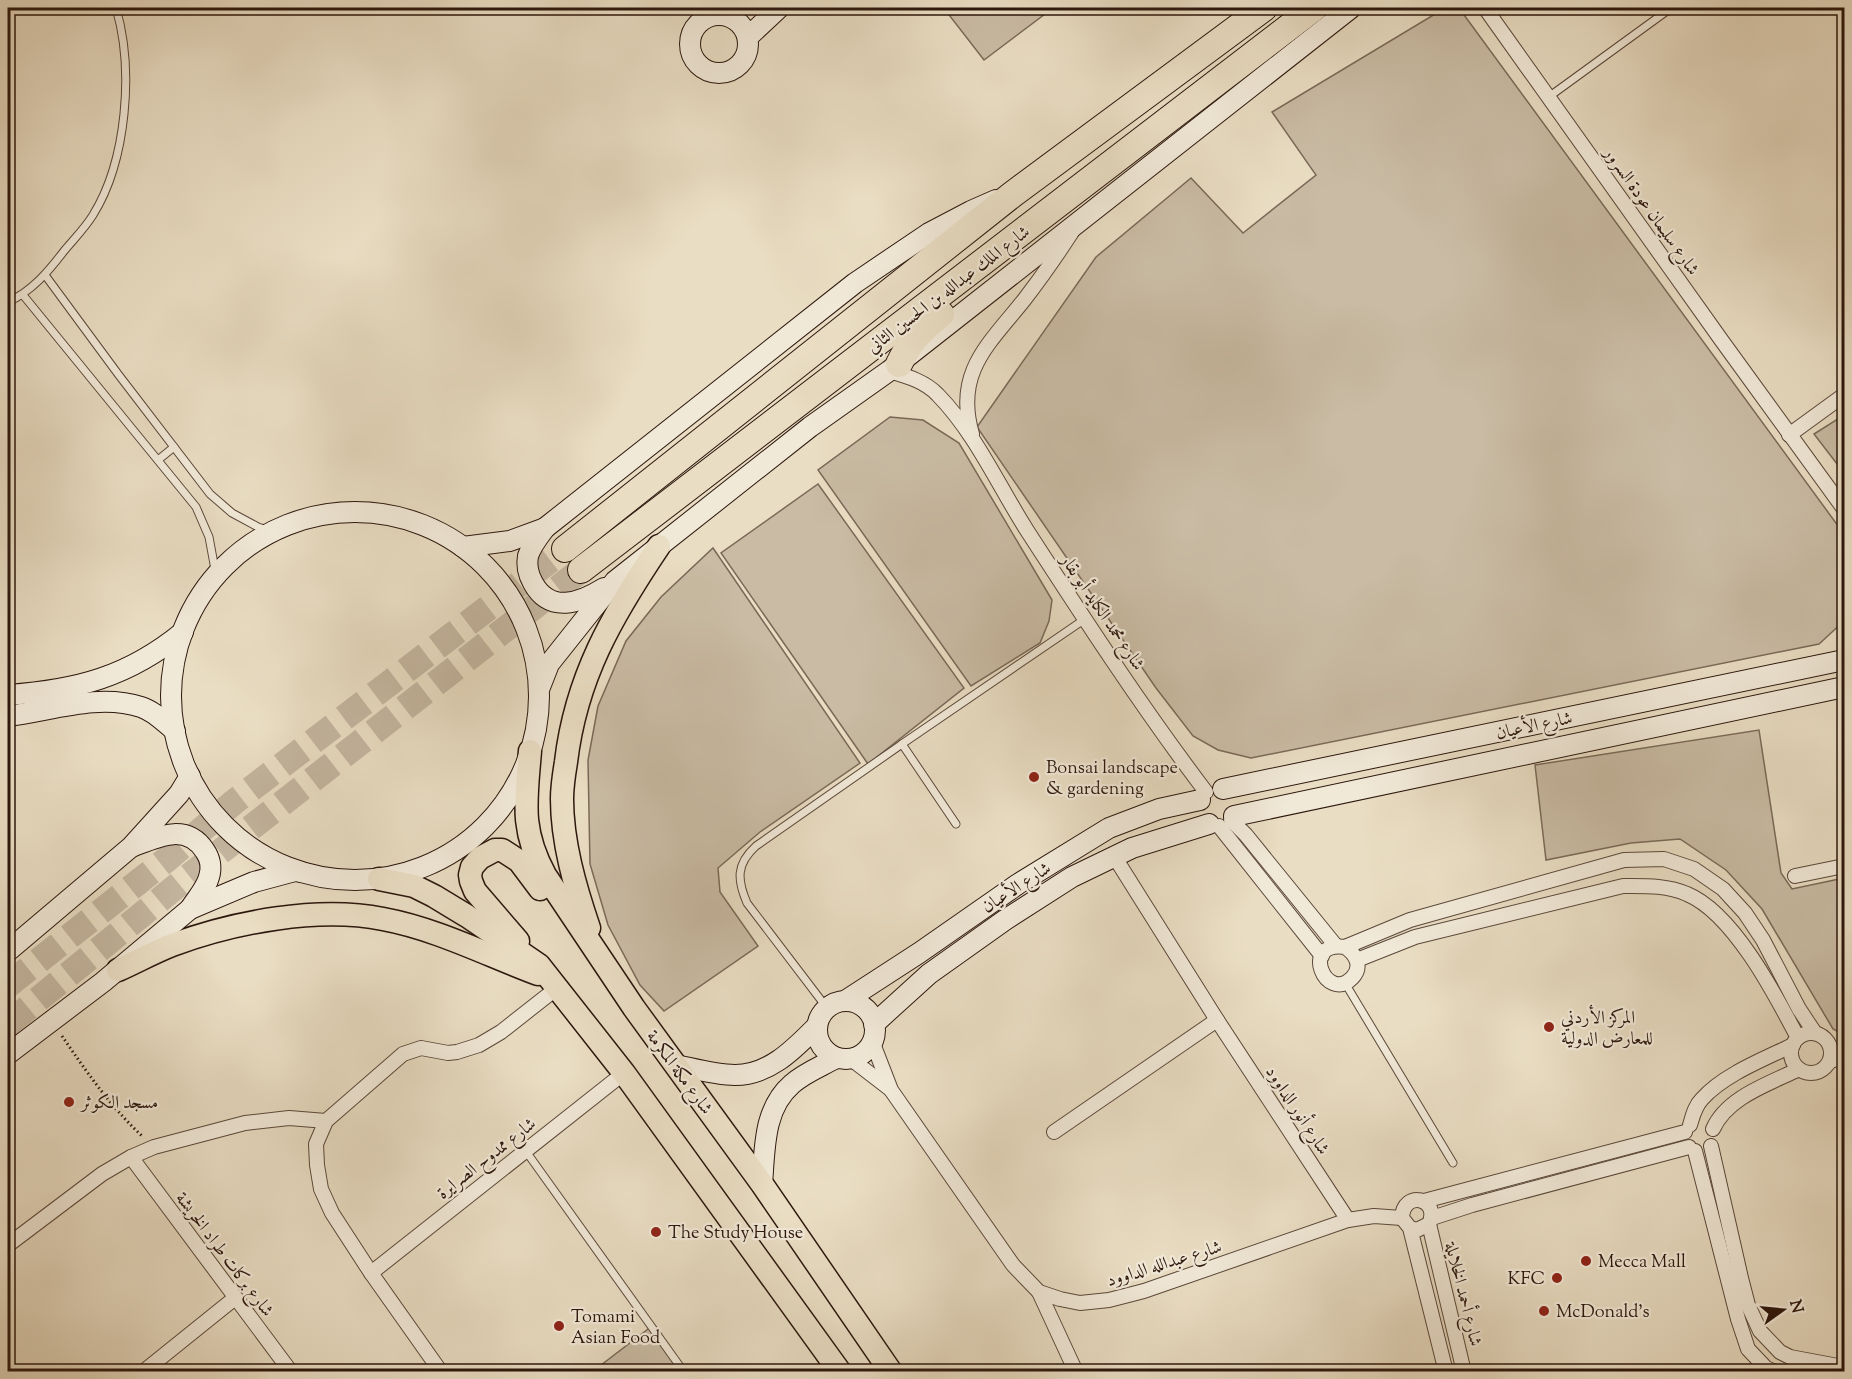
<svg xmlns="http://www.w3.org/2000/svg" width="1852" height="1379" font-family="'Sorts Mill Goudy',Amiri,serif">
	<style>
		.green { fill: #c9bba4; stroke: #7a6958; stroke-width: 1.5 }
		.lines { fill: none; stroke-linecap: round; stroke-linejoin: round }
		.highway-tunnel { stroke: #c3b59f; stroke-width: 26; stroke-dasharray: 26 13; stroke-linecap: butt }
		.lane-casing { stroke: #5b483a; stroke-width: 9 }
		.street-casing { stroke: #5b483a; stroke-width: 16 }
		.secondary-casing { stroke: #2c170d; stroke-width: 22 }
		.primary-casing { stroke: #2c170d; stroke-width: 25 }
		.highway-casing { stroke: #2c170d; stroke-width: 28 }
		.path { stroke: #2c170d; stroke-width: 3; stroke-dasharray: 1.5 3; stroke-linecap: butt }
		.lane { stroke: #f1e9d8; stroke-width: 7 }
		.street { stroke: #f1e9d8; stroke-width: 14 }
		.secondary { stroke: #f1e9d8; stroke-width: 20 }
		.primary { stroke: #e9ddc3; stroke-width: 22 }
		.highway { stroke: #e9ddc3; stroke-width: 26 }
		.poi-dot { fill: #8f2418; stroke: #f1e9d8; stroke-width: 2 }
		.labels { text-anchor: middle; stroke-width: 4.5; stroke-linejoin: round; paint-order: stroke }
		.street-label { font-size: 18px; fill: #2c170d; stroke: #f1e9d8 }
		.poi-label { font-size: 18px; fill: #2c170d; stroke: #f1e9d8; text-anchor: start }
	</style>
	<rect width="100%" height="100%" fill="#e9ddc3"/>
	<filter id="stains"><feTurbulence type="fractalNoise" baseFrequency=".00333" numOctaves="4"/><feColorMatrix values="0 0 0 0 .2 0 0 0 0 .09 0 0 0 0 .02 0 0 0 .5 -.17"/></filter>
	<radialGradient id="worn" r=".72"><stop offset=".6" stop-color="#630" stop-opacity="0"/><stop offset="1" stop-color="#630" stop-opacity=".3"/></radialGradient>
	<g class="green">
		<polygon points="951,8 1053,8 984,60 946,11"/>
		<polygon points="1445,8 1459,8 1844,534 1844,621 1819,644 1251,758 1218,750 1193,736 1156,688 977,427 1096,257 1191,178 1243,233 1316,175 1272,112"/>
		<polygon points="1844,415 1844,473 1814,434"/>
		<polygon points="890,417 923,420 959,443 1052,600 1049,621 1040,643 971,686 818,470"/>
		<polygon points="818,484 964,688 868,764 721,553"/>
		<polygon points="713,548 860,763 760,832 718,868 720,892 758,946 664,1011 640,985 608,925 590,864 588,760 598,706 626,641 661,597"/>
		<polygon points="1759,730 1781,873 1792,889 1844,878 1844,1035 1833,1029 1762,909 1726,870 1680,839 1631,843 1546,860 1535,765"/>
		<polygon points="652,1326 684,1372 592,1372"/>
	</g>
	<g class="lines">
		<g class="highway-tunnel">
			<polyline points="8,985 166,860 234,802 565,549"/>
			<polyline points="8,1024 184,880 581,570"/>
		</g>
		<defs>
			<g id="lane">
				<polyline points="8,9 10,8"/>
				<polyline points="1550,96 1671,8"/>
				<polyline points="45,275 118,374 210,494 232,513 258,527 272,531 283,526"/>
				<polyline points="23,295 196,507 209,537 216,575"/>
				<path d="M 8,302 C 32,291 48,272 64,251 C 74,239 85,228 93,215 C 127,160 134,69 116,8"/>
				<polyline points="158,460 174,447"/>
				<polyline points="956,824 902,744 1085,619"/>
				<polyline points="1345,983 1453,1163"/>
				<path d="M 827,1008 L 747,903 C 737,880 736,864 756,846 L 902,744"/>
				<polyline points="525,1150 684,1372"/>
			</g>
			<g id="street">
				<polyline points="1485,8 1722,341 1844,509"/>
				<path d="M 889,371 C 906,376 925,381 938,395 C 976,434 999,487 1028,532 C 1085,620 1143,709 1206,792"/>
				<path d="M 972,434 C 954,372 989,344 1024,300 C 1041,278 1057,255 1072,232"/>
				<polyline points="1789,435 1844,395"/>
				<polyline points="1231,820 1246,835 1336,946"/>
				<polyline points="1219,826 1322,956"/>
				<polyline points="1114,856 1217,1020 1348,1220"/>
				<polyline points="1795,876 1844,866"/>
				<path d="M 1345,947 C 1356,954 1363,967 1352,978 C 1326,1004 1299,941 1345,947 L 1410,920 L 1624,860 L 1664,859 L 1694,869 L 1723,889 L 1745,913 L 1763,940 L 1799,1009 L 1815,1033"/>
				<path d="M 1357,960 L 1415,937 L 1623,886 C 1644,886 1667,885 1687,894 C 1733,913 1775,994 1798,1038"/>
				<circle cx="1811" cy="1053" r="20"/>
				<polyline points="872,1041 891,1090 1013,1265 1039,1292 1060,1299 1080,1303 1109,1300 1144,1291 1348,1220 1374,1216 1402,1218"/>
				<polyline points="851,1059 890,1089"/>
				<polyline points="1830,1061 1844,1057"/>
				<path d="M 1690,1125 C 1693,1115 1695,1106 1702,1099 C 1723,1075 1764,1059 1793,1045"/>
				<path d="M 1713,1129 C 1727,1097 1769,1084 1799,1069"/>
				<polyline points="1054,1132 1217,1020"/>
				<polyline points="1711,1146 1741,1278 1748,1305 1760,1331 1780,1352 1790,1357 1838,1366"/>
				<polyline points="1695,1151 1738,1319 1748,1349 1766,1368 1775,1372"/>
				<polyline points="131,1157 291,1372"/>
				<polyline points="1424,1201 1685,1132"/>
				<polyline points="1432,1218 1472,1205 1689,1147"/>
				<polyline points="1429,1224 1464,1372"/>
				<path d="M 1410,1228 L 1417,1230 L 1429,1224 C 1441,1198 1403,1189 1402,1218 L 1410,1228 L 1446,1372"/>
				<polyline points="8,1245 102,1174 131,1157 154,1147 245,1123 289,1118 326,1121"/>
				<polyline points="371,1273 624,1073"/>
				<polyline points="1039,1292 1076,1372"/>
				<polyline points="143,1372 235,1298"/>
				<polyline points="441,1372 371,1273 332,1213 321,1189 317,1165 316,1144 326,1121 403,1054 421,1048 448,1053 457,1052 479,1045 501,1032 557,988"/>
			</g>
			<g id="secondary">
				<circle cx="719" cy="44" r="29"/>
				<polyline points="748,37 779,8"/>
				<circle cx="355" cy="696" r="184"/>
				<path d="M 545,528 C 539,536 531,546 528,556 C 526,566 528,574 533,583 C 550,614 580,603 604,588"/>
				<polyline points="463,547 510,541 545,528 855,283 929,233 971,211 996,200"/>
				<polyline points="540,687 549,664 615,581 810,427 889,371 1351,8"/>
				<path d="M 8,695 C 77,690 128,677 183,632"/>
				<path d="M 8,716 C 50,711 98,693 141,707 C 154,711 164,722 175,731"/>
				<polyline points="1223,789 1844,660"/>
				<polyline points="1234,816 1844,687"/>
				<path d="M 134,846 C 159,836 187,823 205,851 C 210,858 212,868 209,877 C 206,889 196,899 190,909"/>
				<polyline points="8,951 131,847 179,794 190,776"/>
				<polyline points="845,1001 919,953 1018,884 1109,828 1159,809 1200,800"/>
				<circle cx="846" cy="1030" r="29"/>
				<polyline points="874,1024 929,974 1005,920 1072,877 1132,848 1209,824"/>
				<polyline points="8,1054 103,982 190,909 254,882 295,871 301,872"/>
				<path d="M 676,1065 C 695,1069 716,1075 735,1075 C 770,1075 795,1048 817,1026"/>
				<path d="M 762,1184 C 765,1149 763,1109 792,1084 C 804,1073 822,1066 836,1058"/>
			</g>
			<g id="primary">
				<path d="M 530,751 C 526,801 520,829 545,875 L 634,1008 L 762,1184 L 891,1372"/>
				<polyline points="379,879 414,886 434,896 467,916 539,965 624,1073 840,1372"/>
				<path d="M 589,928 C 575,887 562,842 562,799 C 562,787 564,774 566,762 C 576,677 612,616 659,546"/>
				<polyline points="518,941 475,891 471,881 470,875 472,867 480,858 495,850 502,850 519,861 540,889"/>
				<path d="M 118,970 C 136,962 154,952 172,945 C 234,922 318,906 383,919 C 437,929 487,955 538,974"/>
			</g>
			<g id="highway">
				<path d="M 899,364 C 911,339 920,332 941,314"/>
				<polyline points="565,549 1013,194 1264,8"/>
				<polyline points="581,570 1314,8"/>
			</g>
		</defs>
		<use href="#lane" class="lane-casing"/>
		<use href="#street" class="street-casing"/>
		<use href="#secondary" class="secondary-casing"/>
		<use href="#primary" class="primary-casing"/>
		<use href="#highway" class="highway-casing"/>
		<path class="path" d="M 62,1036 C 86,1071 110,1106 142,1136"/>
		<use href="#lane" class="lane"/>
		<use href="#street" class="street"/>
		<use href="#secondary" class="secondary"/>
		<use href="#primary" class="primary"/>
		<use href="#highway" class="highway"/>
	</g>
	<g class="poi-dot">
		<circle cx="1034" cy="777" r="6"/>
		<circle cx="1549" cy="1027" r="6"/>
		<circle cx="69" cy="1102" r="6"/>
		<circle cx="656" cy="1232" r="6"/>
		<circle cx="1586" cy="1261" r="6"/>
		<circle cx="1557" cy="1278" r="6"/>
		<circle cx="1544" cy="1311" r="6"/>
		<circle cx="559" cy="1326" r="6"/>
	</g>
	<g class="labels">
		<g class="street-label">
			<text transform="translate(1652 211) rotate(55)" y="6">شارع سليمان عودة السرور</text>
			<text transform="translate(948 289) rotate(-37)" y="6">شارع الملك عبدالله بن الحسين الثاني</text>
			<text transform="translate(1103 612) rotate(56)" y="6">شارع محمد الكايد أبو بقار</text>
			<text transform="translate(1534 725) rotate(-12)" y="6">شارع الأعيان</text>
			<text transform="translate(1016 887) rotate(-33)" y="6">شارع الأعيان</text>
			<text transform="translate(680 1072) rotate(54)" y="6">شارع مكة المكرمة</text>
			<text transform="translate(1298 1110) rotate(57)" y="6">شارع أنور الداوود</text>
			<text transform="translate(486 1158) rotate(-38)" y="6">شارع ممدوح الصرايرة</text>
			<text transform="translate(225 1254) rotate(53)" y="6">شارع بركات طراد الخريشة</text>
			<text transform="translate(1164 1263) rotate(-17)" y="6">شارع عبدالله الداوود</text>
			<text transform="translate(1464 1294) rotate(76)" y="6">شارع أحمد الخلايلة</text>
		</g>
		<g class="poi-label">
			<text x="1046" y="773">Bonsai landscape<tspan x="1046" dy="21">&amp; gardening</tspan></text>
			<text x="1561" y="1023">المركز الأردني<tspan x="1561" dy="21">للمعارض الدولية</tspan></text>
			<text x="81" y="1108">مسجد الكوثر</text>
			<text x="668" y="1238">The Study House</text>
			<text x="1598" y="1267">Mecca Mall</text>
			<text x="1545" y="1284" text-anchor="end">KFC</text>
			<text x="1556" y="1317">McDonald's</text>
			<text x="571" y="1322">Tomami<tspan x="571" dy="21">Asian Food</tspan></text>
		</g>
	</g>
	<rect width="1852" height="1379" fill="none" stroke="#e9ddc3" stroke-width="30"/>
	<rect x="9" y="9" width="1834" height="1361" fill="none" stroke="#2c170d" stroke-width="3"/>
	<rect x="15" y="15" width="1822" height="1349" fill="none" stroke="#2c170d" stroke-width="1.5"/>
	<g transform="translate(1783 1310) rotate(75)" stroke="#f1e9d8" stroke-width="4.5" paint-order="stroke">
	<path d="M0-4.5L10 22L0 15L-10 22Z" fill="#2c170d"/>
	<text y="-9" font-size="16" font-weight="bold" text-anchor="middle" fill="#2c170d">N</text>
	</g>
	<rect width="100%" height="100%" filter="url(#stains)"/>
	<rect width="100%" height="100%" fill="url(#worn)"/>
</svg>
